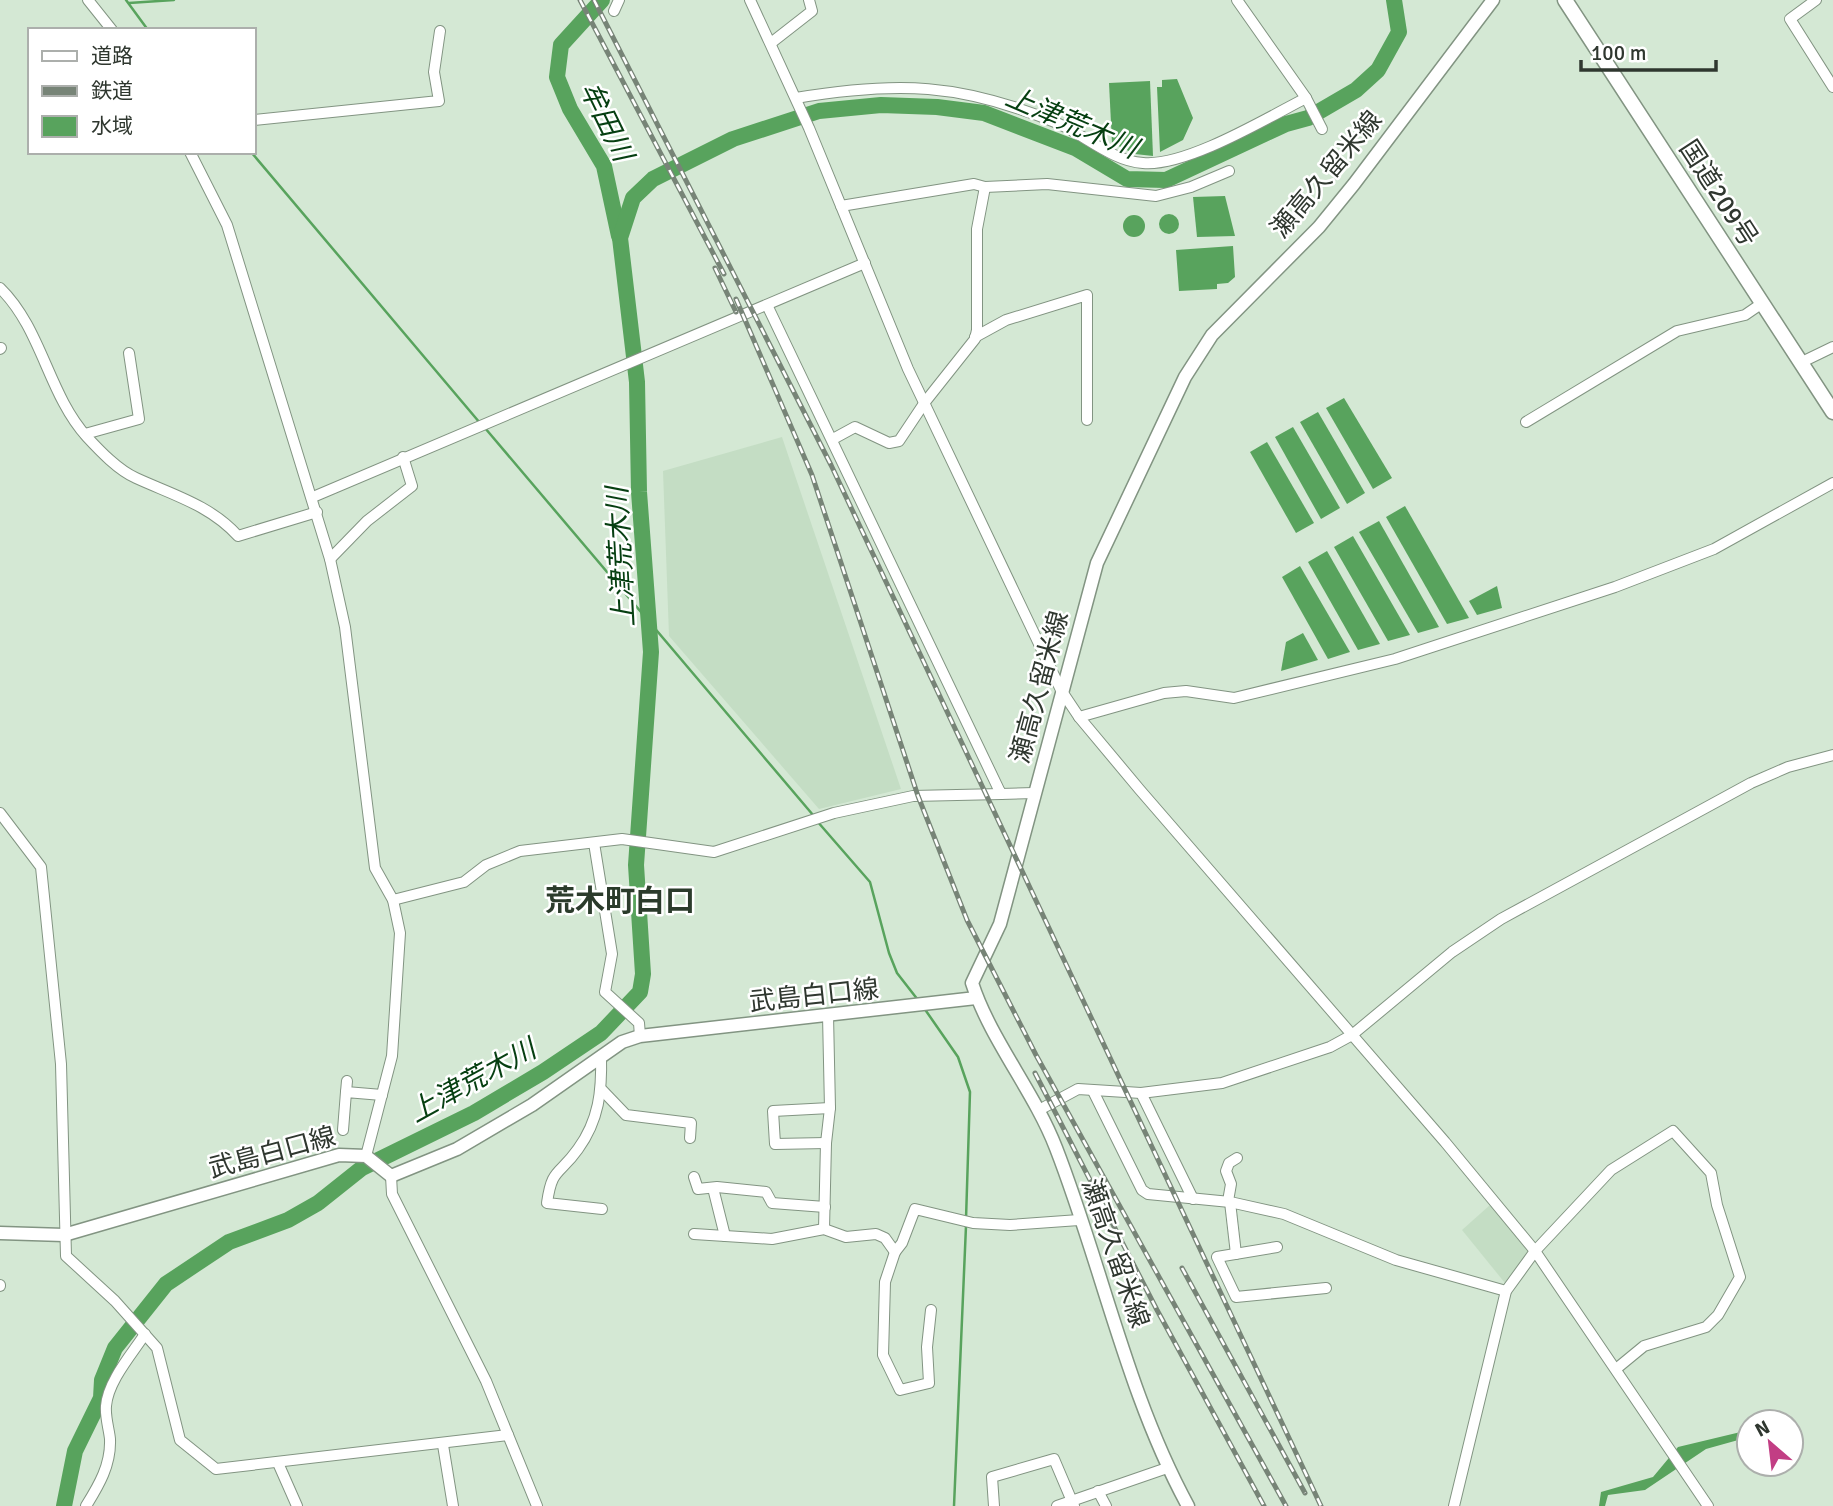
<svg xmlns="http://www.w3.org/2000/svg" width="1833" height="1506" font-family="Signika,'Noto Sans JP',sans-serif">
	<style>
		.built { fill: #c4ddc4 }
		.water { fill: #58a35d }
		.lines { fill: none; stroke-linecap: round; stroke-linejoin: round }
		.stream { stroke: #58a35d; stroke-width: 2.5 }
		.river { stroke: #58a35d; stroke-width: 16 }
		.minor-casing { stroke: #829482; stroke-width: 12 }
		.major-casing { stroke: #829482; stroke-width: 15 }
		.highway-casing { stroke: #829482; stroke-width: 17 }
		.minor { stroke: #fff; stroke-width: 10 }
		.major { stroke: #fff; stroke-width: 12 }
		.highway { stroke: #fff; stroke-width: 14 }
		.rail-casing { stroke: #778477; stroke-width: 5 }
		.rail { stroke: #fff; stroke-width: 2.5; stroke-dasharray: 8; stroke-linecap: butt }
		.labels { text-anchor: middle; stroke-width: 5; stroke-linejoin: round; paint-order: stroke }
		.street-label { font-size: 26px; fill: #2f372f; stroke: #fff }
		.water-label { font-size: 28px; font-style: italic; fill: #063f11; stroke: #fff }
		.quarter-label { font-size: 30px; font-weight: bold; fill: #2b3b2b; stroke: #fff }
	</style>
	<rect width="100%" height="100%" fill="#d4e8d4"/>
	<g class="built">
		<polygon points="782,437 901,789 819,809 669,636 663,471"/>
		<polygon points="1490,1205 1528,1247 1528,1253 1505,1283 1462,1230"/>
	</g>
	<g class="water">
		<polygon points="1177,79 1193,118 1183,140 1160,152 1157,87 1162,87 1162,80"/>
		<polygon points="1150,81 1153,156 1135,154 1112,143 1109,83"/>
		<polygon points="1225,196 1235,236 1197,237 1193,197"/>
		<circle cx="1169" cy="224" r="10"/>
		<circle cx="1134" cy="226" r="11"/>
		<polygon points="1233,246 1235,277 1228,283 1217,284 1217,289 1179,291 1176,250"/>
		<polygon points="1344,398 1392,478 1373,489 1326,408"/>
		<polygon points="1318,412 1365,493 1347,504 1300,422"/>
		<polygon points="1293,427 1340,508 1321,519 1275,437"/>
		<polygon points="1267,442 1314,523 1296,533 1250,452"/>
		<polygon points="1405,506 1469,618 1447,624 1386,517"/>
		<polygon points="1379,521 1439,627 1418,633 1359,532"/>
		<polygon points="1353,536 1410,635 1388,641 1334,547"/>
		<polygon points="1327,551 1380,644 1358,650 1308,562"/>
		<polygon points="1300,566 1350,652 1328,659 1282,577"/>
		<polygon points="1497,586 1502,608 1477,615 1469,601"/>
		<polygon points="1303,633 1318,660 1281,671 1286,642"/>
		<polygon points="1749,1430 1749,1437 1706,1449 1645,1490 1608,1495 1605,1506 1599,1506 1601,1492 1653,1477 1678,1447"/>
	</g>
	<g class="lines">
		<g class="stream">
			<polyline points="126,0 148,30"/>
			<polyline points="129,3 174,0"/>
			<polyline points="251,152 480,423"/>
			<polyline points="485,428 813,815"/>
			<polyline points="817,821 870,882 889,953 897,973 918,1000"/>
			<polyline points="924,1008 958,1057 970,1092 966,1219"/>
			<polyline points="954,1506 966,1226"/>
		</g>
		<g class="river">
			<polyline points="602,0 561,45 557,77 570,109 604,166 619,236"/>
			<polyline points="64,1506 75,1451 101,1398 102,1380 115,1348 166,1284 229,1242 288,1220 318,1203 362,1168 474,1113 543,1072 601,1033 640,992 643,974 636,865 651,652 639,492 637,382 620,238 633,198 653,179 733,139 819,111 881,105 937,107 984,113 1075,148 1127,179 1166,180 1286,124 1308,118 1356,90 1378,70 1399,32 1394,0"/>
		</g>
		<defs>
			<g id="minor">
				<polyline points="88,0 112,30"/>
				<polyline points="750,0 809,128 908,369 1061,690 1079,717 1140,790 1445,1142 1535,1251 1708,1506"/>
				<polyline points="1816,0 1790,19 1833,87"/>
				<polyline points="614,11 619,0"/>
				<polyline points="771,43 812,11 809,0"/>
				<path d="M 796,98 C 897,81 961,83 1057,123 C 1085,135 1112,161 1143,163 C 1186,167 1267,118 1306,98 L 1237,0"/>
				<polyline points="1306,98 1322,129"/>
				<polyline points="254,120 439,101 434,72 440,31"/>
				<polyline points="190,152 227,225 330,559 345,627 375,868 393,900 400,933 392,1056 366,1156"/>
				<polyline points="841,206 974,184 985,187 1047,184 1156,196 1191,187 1229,171"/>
				<path d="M 0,288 C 42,329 48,394 87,437 C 100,451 118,470 136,478 C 173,495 210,505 238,536 L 317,512"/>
				<polyline points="767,305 1001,794 1034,793"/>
				<polyline points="975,337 1006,320 1087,295 1087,420"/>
				<polyline points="0,349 1,348"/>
				<polyline points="1802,362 1833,347"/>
				<polyline points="1526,422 1677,331 1745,315 1761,304"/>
				<polyline points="85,434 139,419 129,353"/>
				<polyline points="833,439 855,427 889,443 899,441 925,402 975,339 977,330 977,229 985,187"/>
				<polyline points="313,497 865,263"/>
				<polyline points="330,559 367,521 412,486 403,457"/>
				<polyline points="1079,717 1164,693 1186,691 1234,698 1395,659 1615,587 1714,549 1833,483"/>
				<polyline points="0,813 41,867 61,1064 66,1256 115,1301 157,1348 180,1440 216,1469 508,1435"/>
				<polyline points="594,843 612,954 605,992 639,1023 640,1036"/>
				<polyline points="393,900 464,882 486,865 520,851 622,839 714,852 834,813 913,796 1001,794"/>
				<path d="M 601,1056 C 602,1091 599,1120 578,1149 C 559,1176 552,1167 547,1203 L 602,1209"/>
				<polyline points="602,1090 626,1115 691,1123 690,1138"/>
				<polyline points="1093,1091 1142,1190 1148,1194 1230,1202 1284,1214 1396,1260 1506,1291"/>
				<polyline points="346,1092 347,1081"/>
				<polyline points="1141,1093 1193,1199"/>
				<polyline points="1039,1110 1078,1089 1141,1093 1222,1083 1330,1047 1352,1035 1452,952 1501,919 1751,783 1788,767 1833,755"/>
				<polyline points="343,1130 346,1092 382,1095"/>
				<polyline points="826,1143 775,1144 773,1111 830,1108"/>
				<polyline points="391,1176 392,1194 486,1381 537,1506"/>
				<polyline points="694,1177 698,1189 717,1187 766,1192 772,1203 825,1207"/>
				<polyline points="713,1188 725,1236"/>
				<polyline points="1228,1201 1231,1184 1226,1171 1229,1163 1237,1158"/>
				<polyline points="1230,1202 1236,1254"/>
				<polyline points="824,1229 826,1143 830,1108 828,1015"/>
				<polyline points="694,1234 772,1239 824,1229 846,1237 876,1234 885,1238 895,1252 902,1243 915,1209 973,1223 1010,1225 1079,1220"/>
				<polyline points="1277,1247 1217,1257 1236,1297 1326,1288"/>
				<polyline points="895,1252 885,1282 883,1355 900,1390 929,1383 927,1347 931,1310"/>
				<polyline points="0,1286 0,1285"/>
				<polyline points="443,1445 453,1506"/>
				<polyline points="278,1463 297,1506"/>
				<polyline points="1098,1491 1106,1506"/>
				<path d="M 86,1506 C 99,1485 111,1465 110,1439 C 109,1429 105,1417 106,1406 C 108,1381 132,1354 145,1334"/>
				<polyline points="994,1506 992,1477 1054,1459 1074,1506"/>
				<polyline points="1057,1506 1167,1468"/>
				<polyline points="1454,1506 1506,1291 1535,1251 1611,1170 1673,1131 1711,1173 1717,1205 1740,1277 1718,1315 1706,1327 1644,1346 1616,1369"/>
			</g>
			<g id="major">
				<polyline points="0,1233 64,1235 339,1155 366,1156 391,1176 457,1149 532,1105 622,1042 640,1036 976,998"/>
				<path d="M 1188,1506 C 1127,1394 1102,1266 1056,1148 C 1034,1091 991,1041 972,983 L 1000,924 L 1097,563 L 1185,377 L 1212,335 L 1319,227 L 1354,184 L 1493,0"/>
			</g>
			<polyline id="highway" points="1565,0 1833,412"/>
		</defs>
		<use href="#minor" class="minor-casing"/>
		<use href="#major" class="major-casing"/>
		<use href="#highway" class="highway-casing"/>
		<use href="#minor" class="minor"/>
		<use href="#major" class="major"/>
		<use href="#highway" class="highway"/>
		<defs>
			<g id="rail">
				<polyline points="580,0 724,274"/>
				<polyline points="594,0 831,465 1321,1506"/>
				<polyline points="715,268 736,312"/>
				<polyline points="736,299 812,475 918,796 967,920 1036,1055 1286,1506"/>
				<polyline points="1035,1073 1157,1310 1264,1506"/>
				<polyline points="1182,1268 1305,1493"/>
			</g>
		</defs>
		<use href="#rail" class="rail-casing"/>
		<use href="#rail" class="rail"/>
	</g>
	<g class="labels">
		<g class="street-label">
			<text transform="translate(1326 174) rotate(-50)" y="9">瀬高久留米線</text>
			<text transform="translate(1719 193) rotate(57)" y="9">国道209号</text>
			<text transform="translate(1039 687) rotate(-75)" y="9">瀬高久留米線</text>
			<text transform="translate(814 995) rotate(-6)" y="9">武島白口線</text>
			<text transform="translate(272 1152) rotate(-15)" y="9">武島白口線</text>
			<text transform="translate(1116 1253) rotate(71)" y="9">瀬高久留米線</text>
		</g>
		<g class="water-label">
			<text transform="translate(607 121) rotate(64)" y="10">牟田川</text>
			<text transform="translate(1072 122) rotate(23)" y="10">上津荒木川</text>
			<text transform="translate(620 557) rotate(-93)" y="10">上津荒木川</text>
			<text transform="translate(472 1080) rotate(-29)" y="10">上津荒木川</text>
		</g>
		<g class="quarter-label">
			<text x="620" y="911">荒木町白口</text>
		</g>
	</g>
	<rect x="28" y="28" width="228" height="126" fill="#ffffff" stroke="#acafac" stroke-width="2"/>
	<rect x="42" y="51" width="35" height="10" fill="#ffffff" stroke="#acafac" stroke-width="2"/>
	<text x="91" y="63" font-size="21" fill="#2f372f">道路</text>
	<rect x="42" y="86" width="35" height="10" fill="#778477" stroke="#acafac" stroke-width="2"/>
	<text x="91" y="98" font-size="21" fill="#2f372f">鉄道</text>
	<rect x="42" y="116" width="35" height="21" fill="#58a35d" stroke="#acafac" stroke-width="2"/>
	<text x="91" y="133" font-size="21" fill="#2f372f">水域</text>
	<g transform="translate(1770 1443) rotate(332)"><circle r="33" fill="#ffffff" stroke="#acafac" stroke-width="2"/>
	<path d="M0-5L12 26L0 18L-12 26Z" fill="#c23e84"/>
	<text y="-10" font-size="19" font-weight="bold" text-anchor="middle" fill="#2f372f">N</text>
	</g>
	<path d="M1581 60v10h135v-10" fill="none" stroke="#2f372f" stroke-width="3.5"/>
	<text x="1591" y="60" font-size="21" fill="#2f372f" stroke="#ffffff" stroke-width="5" paint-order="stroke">100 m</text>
</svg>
